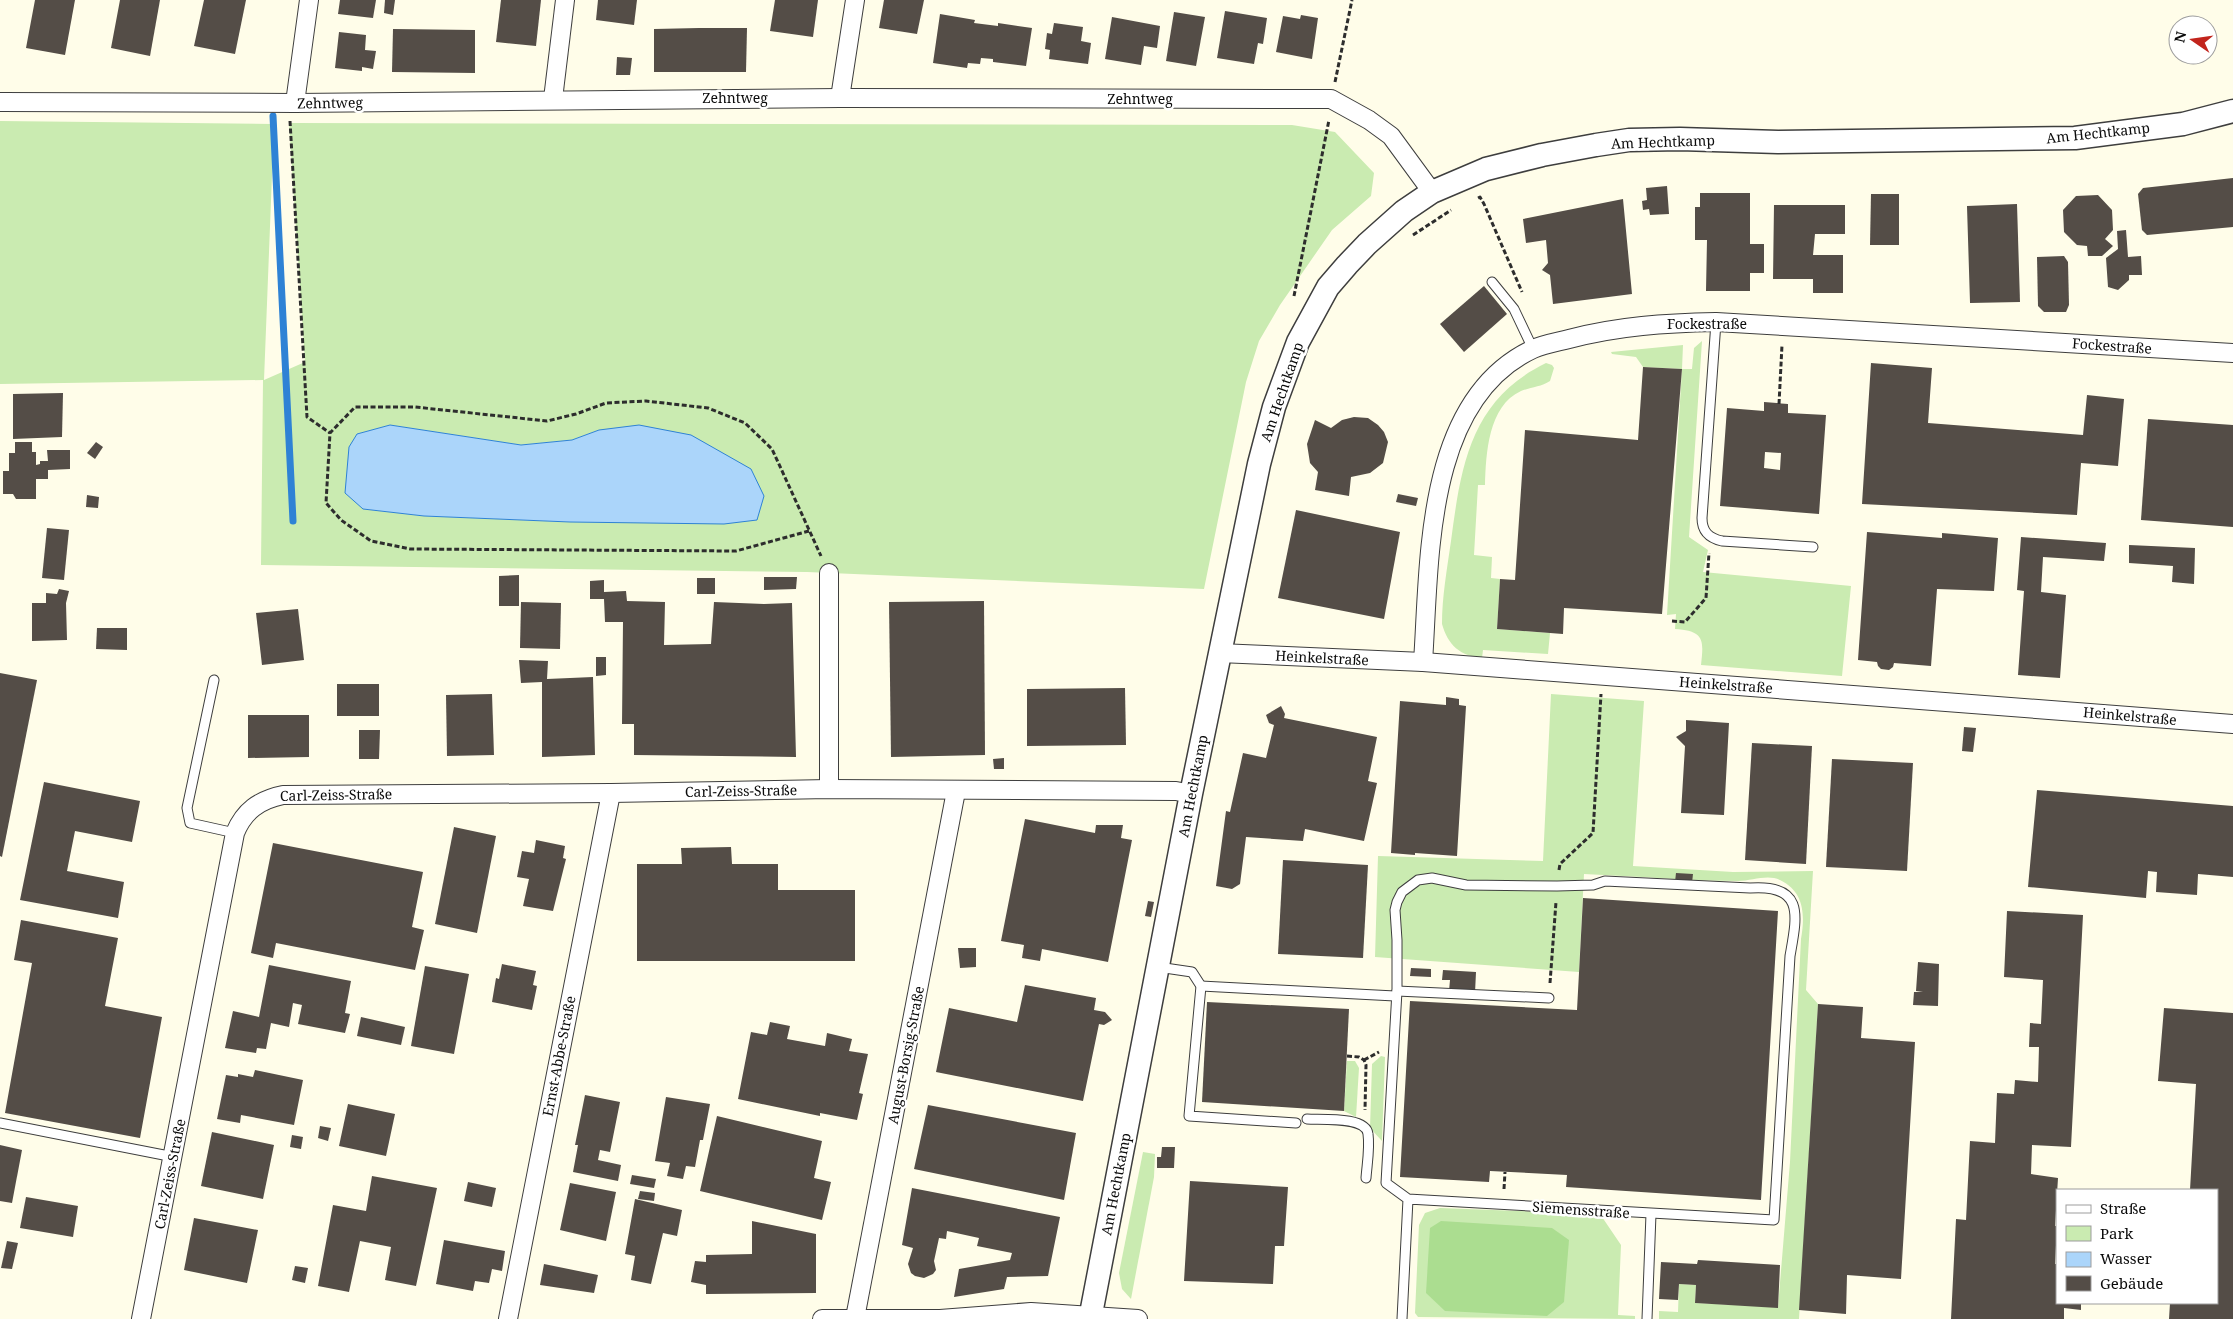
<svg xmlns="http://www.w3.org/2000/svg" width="2233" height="1319" font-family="'Noto Serif',serif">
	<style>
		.green { fill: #caebb1; fill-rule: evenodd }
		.forest { fill: #abdd90 }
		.water { fill: #abd5fa; stroke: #2e82d5 }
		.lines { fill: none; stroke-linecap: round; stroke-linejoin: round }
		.stream { stroke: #2e82d5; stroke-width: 7 }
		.building { fill: #544d47; fill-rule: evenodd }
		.service-casing { stroke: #3e3e3e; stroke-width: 11 }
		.minor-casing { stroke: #3e3e3e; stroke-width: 20 }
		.tertiary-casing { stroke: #3e3e3e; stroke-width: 25 }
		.path { stroke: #2d2d2d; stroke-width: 3; stroke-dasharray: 5 2.5; stroke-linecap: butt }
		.service { stroke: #fff; stroke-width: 9 }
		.minor { stroke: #fff; stroke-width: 18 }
		.tertiary { stroke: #fff; stroke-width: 22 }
		.labels { text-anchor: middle; stroke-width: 5; stroke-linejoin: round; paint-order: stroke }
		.street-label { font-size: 14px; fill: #0b0b0b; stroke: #fff }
	</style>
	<rect width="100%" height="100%" fill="#fffde9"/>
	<g class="green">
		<path d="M 0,121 L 274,124 L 264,380 L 305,362 L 289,123 L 1292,125 L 1335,132 L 1374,173 L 1371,196 L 1332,230 L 1280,305 L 1259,341 L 1246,382 L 1204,589 L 807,572 L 261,565 L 263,380 L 0,384 ZM 390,425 L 521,445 L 572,440 L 599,430 L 570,522 L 424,516 L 363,509 L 357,434 Z"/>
		<path d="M 1702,341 L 1689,537 L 1708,550 L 1703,572 L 1851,586 L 1842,676 L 1701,665 C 1704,639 1704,631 1675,629 L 1676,614 L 1667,615 L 1682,369 L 1643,367 L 1636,357 L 1612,354 L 1611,352 L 1683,345 L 1682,369 L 1692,369 L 1694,348 Z"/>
		<path d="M 1546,363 L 1552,365 L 1554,368 L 1550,381 C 1541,387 1531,387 1521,391 C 1488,406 1486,454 1485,485 L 1478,485 L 1474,555 L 1492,557 L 1491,578 L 1500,579 L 1497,629 L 1550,633 L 1548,654 L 1483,650 L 1482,658 C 1460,656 1448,645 1442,624 C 1442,597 1447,569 1451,541 C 1461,466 1470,400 1546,363 Z"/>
		<path d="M 1551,694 L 1644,701 L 1633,866 L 1733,872 L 1813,871 L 1806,990 L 1818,1004 L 1799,1319 L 1659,1319 L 1659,1311 L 1678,1312 L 1679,1284 L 1696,1285 L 1695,1303 L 1778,1307 L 1790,1162 L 1801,939 C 1805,916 1805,892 1780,880 C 1767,874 1752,881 1738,881 C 1687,881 1636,876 1584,874 L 1579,972 L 1375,957 L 1378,856 L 1543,861 Z"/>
		<polygon points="1381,1056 1385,1057 1382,1141 1370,1128 1372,1064"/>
		<polygon points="1347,1061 1355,1061 1359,1068 1356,1117 1344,1111"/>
		<polygon points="1143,1152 1155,1154 1154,1177 1131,1299 1122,1289 1119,1273"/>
		<polygon points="1440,1208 1600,1214 1621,1245 1618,1315 1635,1316 1635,1319 1418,1317 1415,1313 1419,1225 1425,1213"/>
	</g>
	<polygon class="forest" points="1441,1221 1552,1228 1569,1240 1564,1302 1547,1316 1445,1311 1426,1293 1430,1228"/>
	<polygon class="water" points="390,425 521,445 572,440 599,430 639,425 691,435 751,469 764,496 757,520 724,524 570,522 424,516 363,509 345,493 349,447 357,434"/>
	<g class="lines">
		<polyline class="stream" points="273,116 293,521"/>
	</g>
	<g class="building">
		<polygon points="35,0 75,0 65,55 26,48"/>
		<polygon points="120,0 160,0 150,56 111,48"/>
		<polygon points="204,0 246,0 235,54 194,46"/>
		<polygon points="340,0 376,0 373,18 338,14"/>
		<polygon points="385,0 395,0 393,15 384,13"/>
		<polygon points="501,0 541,0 536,46 496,42"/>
		<polygon points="598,0 637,0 634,25 596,20"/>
		<polygon points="775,0 818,0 813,37 770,31"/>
		<polygon points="884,0 924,0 917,34 879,28"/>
		<polygon points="1225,11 1267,18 1263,44 1258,43 1254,64 1217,58"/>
		<polygon points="1174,12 1205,17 1196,66 1166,61"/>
		<polygon points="940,14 975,20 974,23 998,26 998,23 1032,28 1026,66 993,62 993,59 981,58 980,64 968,63 967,68 933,63"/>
		<polygon points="1301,15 1318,18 1312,59 1276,52 1283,16 1300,19"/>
		<polygon points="1112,17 1160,26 1157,48 1144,46 1141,65 1105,59"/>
		<polygon points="1054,23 1083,27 1081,41 1091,43 1088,64 1049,59 1050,50 1045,49 1047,33 1052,34"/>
		<polygon points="699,28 747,28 746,72 654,72 654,29"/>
		<polygon points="393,29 475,30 475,73 392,72"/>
		<polygon points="339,32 366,35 365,50 376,51 373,69 362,67 362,71 335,68"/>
		<polygon points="617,57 632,58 630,75 616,75"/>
		<polygon points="2233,178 2233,227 2147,235 2142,230 2138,194 2143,188"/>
		<polygon points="1667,186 1669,214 1650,215 1649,209 1643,210 1642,201 1647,200 1646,188"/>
		<polygon points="1700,193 1750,193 1750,244 1764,244 1764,273 1750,273 1750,291 1706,291 1707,240 1695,240 1695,207 1700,207"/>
		<polygon points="1871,194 1899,194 1899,245 1870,245"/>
		<polygon points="2098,195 2112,210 2113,230 2105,239 2113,246 2102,256 2088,256 2087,246 2077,245 2064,232 2063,210 2076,196"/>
		<polygon points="1623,199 1632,294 1553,304 1550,275 1542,270 1548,263 1546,240 1526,243 1523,219"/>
		<polygon points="2017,204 2020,302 1970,303 1967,206"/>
		<polygon points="1774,205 1845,205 1845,234 1815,234 1813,255 1843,255 1843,293 1813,293 1813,279 1773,279"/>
		<polygon points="2126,230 2128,257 2141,256 2142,275 2129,275 2129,280 2118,290 2108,287 2106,258 2118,249 2117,231"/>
		<polygon points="2064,256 2068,262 2069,305 2066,312 2044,312 2038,306 2037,257"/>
		<polygon points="1484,286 1507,314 1464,352 1440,324"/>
		<polygon points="1871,363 1932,368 1928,423 2083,435 2087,395 2124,399 2118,466 2081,463 2077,515 1862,504"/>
		<polygon points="1643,367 1682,369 1662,614 1564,608 1563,634 1497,629 1500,579 1515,580 1525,430 1638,440"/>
		<polygon points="63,393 62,437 13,439 13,394"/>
		<path d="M 1764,402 L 1788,404 L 1788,413 L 1826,415 L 1819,514 L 1720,506 L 1727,408 L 1764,411 ZM 1765,452 L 1781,453 L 1780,470 L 1764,468 Z"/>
		<polygon points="1354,417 1368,418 1378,425 1384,432 1388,442 1383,463 1370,473 1351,477 1349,496 1315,490 1318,472 1310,463 1307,444 1315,420 1331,428 1342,420"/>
		<polygon points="2148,419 2233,425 2233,527 2141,520"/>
		<polygon points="15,442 32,442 32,452 36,452 36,465 40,464 40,461 48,461 47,450 70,450 70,469 48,470 48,479 36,479 36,499 16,499 13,494 3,494 3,471 9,471 9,453 15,453"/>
		<polygon points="96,442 103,447 95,459 87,453"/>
		<polygon points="1398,494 1418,498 1416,506 1396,502"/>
		<polygon points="87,495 99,497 98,508 86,507"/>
		<polygon points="1296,510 1400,532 1384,619 1278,598"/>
		<polygon points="47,528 69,530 64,580 42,578"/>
		<polygon points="1867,532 1942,538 1942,533 1998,538 1994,591 1937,589 1931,666 1894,663 1893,667 1889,670 1881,669 1878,666 1877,662 1858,660"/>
		<polygon points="2021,537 2106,543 2104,561 2043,557 2041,592 2066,595 2060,678 2018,675 2024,591 2017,590"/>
		<polygon points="2129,545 2195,548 2194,584 2172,582 2173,566 2129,563"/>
		<polygon points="519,575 519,606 499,606 499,576"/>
		<polygon points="764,577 797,577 796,589 764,590"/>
		<rect x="697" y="578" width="18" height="16"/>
		<polygon points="604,580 604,592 626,591 627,601 665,602 664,645 711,644 714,602 764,604 792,603 796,757 634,755 634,724 622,724 623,622 605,622 604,599 590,599 590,581"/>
		<polygon points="59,589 69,591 66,603 67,640 32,641 32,603 46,603 46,593 57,594"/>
		<polygon points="984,601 985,755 891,757 889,602"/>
		<polygon points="521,602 561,603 560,649 520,648"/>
		<polygon points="298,609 304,660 262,665 256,613"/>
		<polygon points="97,628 127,628 127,650 96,649"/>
		<polygon points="596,657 606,657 606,675 596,676"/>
		<polygon points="519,660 548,661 547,679 593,677 595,755 542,757 542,682 521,683"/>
		<polygon points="0,673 37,680 2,857 0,856"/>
		<rect x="337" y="684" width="42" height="32"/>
		<polygon points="1125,688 1126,745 1027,746 1027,689"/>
		<polygon points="492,694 494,755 447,756 446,695"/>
		<polygon points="1446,697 1459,699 1459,705 1466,706 1457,856 1415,853 1415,855 1391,853 1400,701 1446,705"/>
		<polygon points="1281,706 1285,714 1284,718 1377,737 1368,781 1377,783 1364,841 1305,829 1303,841 1246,837 1240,884 1232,889 1216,886 1226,811 1230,812 1243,753 1266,758 1274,725 1269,723 1266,715"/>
		<polygon points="248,715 309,715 309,757 248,758"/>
		<polygon points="1686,720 1729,723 1724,815 1681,813 1685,746 1676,737 1686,731"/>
		<polygon points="1964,727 1976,728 1973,752 1962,751"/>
		<polygon points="359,730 380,730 379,759 359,759"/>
		<polygon points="1752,743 1812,746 1806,864 1745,860"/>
		<polygon points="1004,758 1004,769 994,769 993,759"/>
		<polygon points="1832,759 1913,763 1907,871 1826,867"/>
		<polygon points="44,782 140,801 132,842 75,831 67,871 124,882 118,918 20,900"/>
		<polygon points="2037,790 2233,806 2233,877 2198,874 2197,895 2156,892 2157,872 2148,871 2146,898 2028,887"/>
		<polygon points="1025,819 1095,833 1096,825 1123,825 1121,838 1132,840 1108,962 1042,949 1040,961 1022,958 1024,945 1001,941"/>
		<polygon points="454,827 496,836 477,933 435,924"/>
		<polygon points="536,840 565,846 563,858 566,859 553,911 523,906 529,879 517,877 522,851 534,853"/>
		<polygon points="273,843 423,872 412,927 424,930 415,970 276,943 273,958 251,953"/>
		<polygon points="731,847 732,864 778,864 778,890 855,890 855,961 637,961 637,864 682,864 681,848"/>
		<polygon points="1283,860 1368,865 1363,958 1278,954"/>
		<polygon points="1676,873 1693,874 1692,883 1675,882"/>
		<polygon points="1583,898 1778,911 1761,1200 1566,1187 1567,1175 1490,1171 1489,1182 1400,1177 1410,1001 1577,1010"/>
		<polygon points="1148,901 1154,902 1151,917 1145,916"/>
		<polygon points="2007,911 2083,915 2071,1147 2032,1145 2031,1174 2058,1178 2055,1226 2057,1226 2055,1264 2057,1264 2057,1303 2081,1303 2081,1310 2064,1308 2064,1319 1951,1319 1956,1219 1966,1220 1970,1141 1995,1143 1997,1093 2014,1094 2015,1080 2038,1082 2039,1047 2029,1047 2030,1023 2041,1024 2043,980 2004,977"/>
		<polygon points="21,920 118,938 105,1006 162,1017 140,1138 5,1113 32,963 14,960"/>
		<polygon points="958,948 976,948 976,967 960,968"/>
		<polygon points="1918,962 1939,964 1938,1006 1913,1005 1914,992 1923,992 1916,991"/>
		<polygon points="502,964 536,971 533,985 537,986 532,1010 492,1002 496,978 499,979"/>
		<polygon points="269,965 351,981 345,1013 350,1014 345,1033 298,1024 302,1005 293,1003 289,1027 271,1023 266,1049 257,1048 256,1053 225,1048 233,1011 259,1017"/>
		<polygon points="425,966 469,974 454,1054 411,1046"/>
		<polygon points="1411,968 1431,969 1431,977 1410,976"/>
		<polygon points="1443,970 1476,972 1475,993 1449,991 1450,980 1442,980"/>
		<polygon points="1025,985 1096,998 1094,1010 1105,1012 1112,1020 1104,1025 1099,1024 1083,1101 936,1072 949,1008 1017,1022"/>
		<polygon points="1207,1002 1349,1009 1344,1111 1202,1102"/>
		<polygon points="1818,1004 1863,1007 1861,1038 1915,1042 1901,1279 1847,1275 1846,1314 1799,1310"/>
		<polygon points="2164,1008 2233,1013 2233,1319 2169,1319 2170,1303 2217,1303 2217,1190 2190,1190 2196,1084 2158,1081"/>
		<polygon points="361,1017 405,1027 401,1045 357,1036"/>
		<polygon points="770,1022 790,1026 787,1039 825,1046 827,1033 852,1039 849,1051 868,1054 859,1093 863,1094 857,1120 820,1113 820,1116 738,1099 751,1032 767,1035"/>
		<polygon points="255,1070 303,1080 294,1125 241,1115 240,1123 217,1119 226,1075 238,1077 238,1074 253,1077"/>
		<polygon points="585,1095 620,1102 610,1152 600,1150 598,1160 621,1165 618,1181 573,1172 578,1145 575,1145"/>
		<polygon points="666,1097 710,1104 703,1140 700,1140 695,1167 686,1166 683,1179 667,1176 670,1163 655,1161"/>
		<polygon points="348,1104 395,1114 386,1156 339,1146"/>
		<polygon points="928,1105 1076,1133 1064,1200 914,1169"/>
		<polygon points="717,1116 822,1141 814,1178 831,1182 822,1220 700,1191"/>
		<polygon points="320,1126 331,1128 328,1141 318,1138"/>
		<polygon points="212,1132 274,1145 263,1199 201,1186"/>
		<polygon points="292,1135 303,1137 301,1149 290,1147"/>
		<polygon points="0,1145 22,1150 12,1203 0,1201"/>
		<polygon points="1162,1147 1175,1147 1174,1168 1157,1168 1157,1157 1161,1157"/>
		<polygon points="632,1175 656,1179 654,1188 630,1184"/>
		<polygon points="372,1176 437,1188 416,1286 385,1280 391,1247 360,1241 349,1292 318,1286 333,1205 366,1211"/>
		<polygon points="1190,1181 1288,1187 1284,1246 1275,1246 1273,1284 1184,1281"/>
		<polygon points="468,1182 496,1188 492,1207 464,1201"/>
		<polygon points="570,1183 616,1192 606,1241 560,1230"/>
		<polygon points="912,1188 1060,1217 1048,1276 1007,1277 1004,1289 954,1297 959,1269 1010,1260 1012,1253 977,1246 979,1238 947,1231 946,1239 939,1238 934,1261 936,1270 933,1274 924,1278 915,1276 911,1273 908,1264 913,1248 902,1245"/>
		<polygon points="640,1191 655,1193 654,1201 638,1199"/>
		<polygon points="26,1197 78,1206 73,1237 20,1228"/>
		<polygon points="635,1199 682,1210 677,1236 663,1233 651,1284 631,1280 635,1256 625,1254"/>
		<polygon points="194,1218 258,1230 247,1283 184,1270"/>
		<polygon points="752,1221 816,1234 816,1293 706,1294 706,1285 691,1282 695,1261 706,1262 706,1255 752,1254"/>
		<polygon points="444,1240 505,1251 502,1271 492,1269 489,1283 475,1281 473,1291 436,1284"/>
		<polygon points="7,1241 18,1243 12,1269 1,1268"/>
		<polygon points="1698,1260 1780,1265 1778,1308 1695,1303 1696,1285 1679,1284 1678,1300 1659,1299 1661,1262 1697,1264"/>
		<polygon points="544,1264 598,1275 594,1293 540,1285"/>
		<polygon points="295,1266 308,1268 305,1283 292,1280"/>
	</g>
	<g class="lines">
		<defs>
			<g id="service">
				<polyline points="1492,282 1514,309 1533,349"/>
				<path d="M 1716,322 L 1702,518 C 1702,532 1709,538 1722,541 L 1813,547"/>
				<polyline points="214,680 187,808 190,823 235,833"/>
				<polyline points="1158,967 1192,972 1201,986 1189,1116 1296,1123"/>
				<polyline points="1201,986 1395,996"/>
				<polyline points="1397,991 1549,998"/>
				<path d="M 1307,1119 C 1321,1120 1366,1116 1368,1134 C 1370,1148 1367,1164 1366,1178"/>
				<polyline points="0,1123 174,1157"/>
				<path d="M 1402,1319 L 1408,1199 L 1386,1183 L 1397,991 L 1397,940 L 1395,910 L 1397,902 L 1402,892 L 1418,880 L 1432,878 L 1466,885 L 1557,886 L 1593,885 L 1605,881 L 1750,888 C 1805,884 1797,916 1790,956 L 1774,1220 L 1408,1199"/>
				<polyline points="1647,1319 1651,1214"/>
			</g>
			<g id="minor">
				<polyline points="840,98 855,0"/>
				<polyline points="553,99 565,0"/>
				<polyline points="0,102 295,103 840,98 1331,99 1369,120 1391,136 1432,192"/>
				<polyline points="295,103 309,0"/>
				<polyline points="1219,653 1423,662 2233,724"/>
				<path d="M 1423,662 C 1430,561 1424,400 1533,349 C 1544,344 1557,342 1569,339 C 1618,326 1666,323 1716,322 L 2233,353"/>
				<polyline points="829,789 829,573"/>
				<polyline points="855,1318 956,791"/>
				<path d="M 141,1319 L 235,833 C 244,811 259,800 283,795 L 611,793 L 829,789 L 1176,791 L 1191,794"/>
				<polyline points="508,1319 611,793"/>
				<polyline points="822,1319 940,1319 1031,1312 1138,1319"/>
			</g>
			<polyline id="tertiary" points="1090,1319 1191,794 1259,464 1274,407 1298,342 1328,287 1347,265 1367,244 1404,211 1432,192 1486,169 1542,155 1596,145 1629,140 1680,139 1778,142 2075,138 2183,124 2233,111"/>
		</defs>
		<use href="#service" class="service-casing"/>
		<use href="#minor" class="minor-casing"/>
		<use href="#tertiary" class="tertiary-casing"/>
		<g class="path">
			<polyline points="1335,82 1352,0"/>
			<polyline points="290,121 307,417 330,433"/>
			<polyline points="1478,198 1480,197 1484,204 1522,292"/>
			<polyline points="1413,235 1451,210"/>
			<polyline points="1294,296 1329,120"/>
			<polyline points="1779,404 1782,345"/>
			<polyline points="809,531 736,551 410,549 371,541 341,520 326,503 330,433 355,407 415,407 547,421 576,414 606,403 646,401 708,408 745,423 772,449 821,556"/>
			<polyline points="1672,621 1685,622 1706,598 1709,553"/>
			<polyline points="1559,870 1560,864 1593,833 1601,694"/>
			<polyline points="1550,983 1556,902"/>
			<polyline points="1347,1056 1359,1057 1364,1060 1366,1065 1365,1110"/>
			<polyline points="1364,1060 1379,1052"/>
			<polyline points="1504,1189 1505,1172"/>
		</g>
		<use href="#service" class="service"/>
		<use href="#minor" class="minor"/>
		<use href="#tertiary" class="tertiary"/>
	</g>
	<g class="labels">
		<g class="street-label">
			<text x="735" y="103">Zehntweg</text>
			<text x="1140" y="104">Zehntweg</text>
			<text transform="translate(330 103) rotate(-1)" y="5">Zehntweg</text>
			<text transform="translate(2098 133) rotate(-6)" y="5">Am Hechtkamp</text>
			<text transform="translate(1663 142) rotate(-2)" y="5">Am Hechtkamp</text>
			<text x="1707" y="329">Fockestraße</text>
			<text transform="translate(2112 346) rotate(4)" y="5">Fockestraße</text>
			<text transform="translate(1282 392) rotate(-71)" y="5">Am Hechtkamp</text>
			<text transform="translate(1322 658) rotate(3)" y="5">Heinkelstraße</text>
			<text transform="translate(1726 685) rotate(4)" y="5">Heinkelstraße</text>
			<text transform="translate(2130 716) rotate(5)" y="5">Heinkelstraße</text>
			<text transform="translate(1193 786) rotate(-79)" y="5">Am Hechtkamp</text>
			<text transform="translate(741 791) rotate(-1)" y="5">Carl-Zeiss-Straße</text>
			<text transform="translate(336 795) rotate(-1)" y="5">Carl-Zeiss-Straße</text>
			<text transform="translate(906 1055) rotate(-79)" y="5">August-Borsig-Straße</text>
			<text transform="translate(559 1056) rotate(-79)" y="5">Ernst-Abbe-Straße</text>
			<text transform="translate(170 1174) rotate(-79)" y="5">Carl-Zeiss-Straße</text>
			<text transform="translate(1116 1184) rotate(-79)" y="5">Am Hechtkamp</text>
			<text transform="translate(1581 1210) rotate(4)" y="5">Siemensstraße</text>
		</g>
	</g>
	<rect x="2056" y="1189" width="162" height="115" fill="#ffffff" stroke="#9d9d9d"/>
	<rect x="2066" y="1205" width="25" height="8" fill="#ffffff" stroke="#9d9d9d"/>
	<text x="2100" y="1214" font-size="15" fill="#0b0b0b">Straße</text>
	<rect x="2066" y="1226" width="25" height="15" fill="#caebb1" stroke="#9d9d9d"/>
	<text x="2100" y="1239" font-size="15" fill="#0b0b0b">Park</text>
	<rect x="2066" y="1252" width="25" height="15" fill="#abd5fa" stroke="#9d9d9d"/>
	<text x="2100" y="1264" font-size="15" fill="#0b0b0b">Wasser</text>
	<rect x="2066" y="1276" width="25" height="15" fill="#544d47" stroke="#9d9d9d"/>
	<text x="2100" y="1289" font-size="15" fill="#0b0b0b">Gebäude</text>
	<g transform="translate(2193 40) rotate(283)"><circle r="24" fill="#ffffff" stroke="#9d9d9d"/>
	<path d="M0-4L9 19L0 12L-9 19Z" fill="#c2241c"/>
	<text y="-8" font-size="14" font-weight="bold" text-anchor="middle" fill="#0b0b0b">N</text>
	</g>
</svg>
